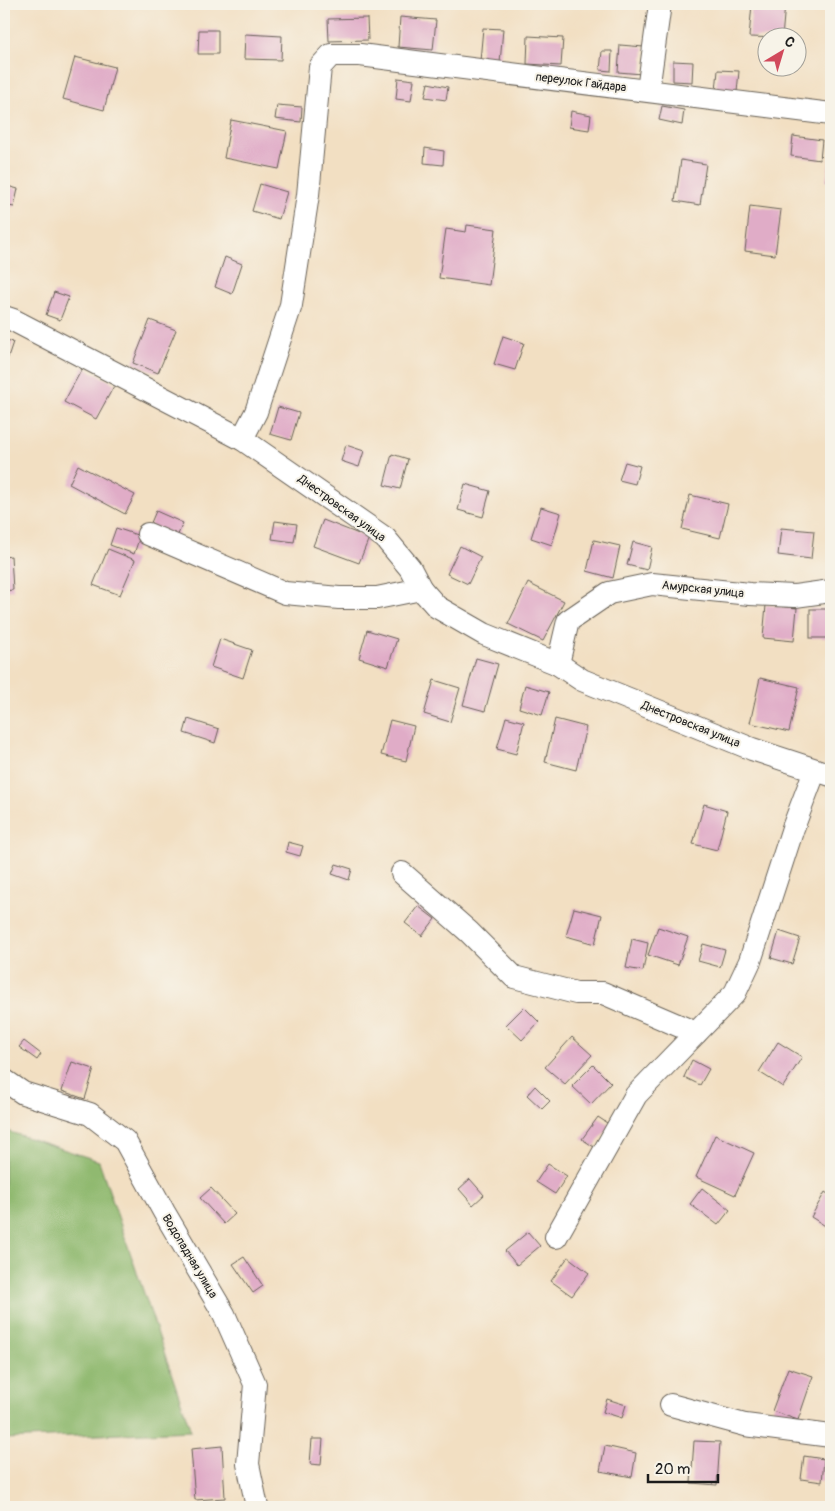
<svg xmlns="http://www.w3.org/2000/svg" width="835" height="1511" font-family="Pangolin,sans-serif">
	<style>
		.forest { fill: #90b96f; stroke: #566a46 }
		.building { fill: #e0acc7 }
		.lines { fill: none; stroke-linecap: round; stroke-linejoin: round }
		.minor-casing { stroke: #676056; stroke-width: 24 }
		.minor { stroke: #fff; stroke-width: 22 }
		.labels { text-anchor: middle; stroke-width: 4; stroke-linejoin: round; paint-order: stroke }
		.street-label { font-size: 12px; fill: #1c1c1c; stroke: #f7f3e8 }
	</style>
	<rect width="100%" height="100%" fill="#f7f3e8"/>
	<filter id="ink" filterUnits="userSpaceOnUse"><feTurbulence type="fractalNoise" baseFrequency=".02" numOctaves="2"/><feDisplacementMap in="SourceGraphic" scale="10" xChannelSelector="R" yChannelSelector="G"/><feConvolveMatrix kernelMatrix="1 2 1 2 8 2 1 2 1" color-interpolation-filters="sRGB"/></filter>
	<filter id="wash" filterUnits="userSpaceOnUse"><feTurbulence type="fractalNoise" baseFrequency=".0096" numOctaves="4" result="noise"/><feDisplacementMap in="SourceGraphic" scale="20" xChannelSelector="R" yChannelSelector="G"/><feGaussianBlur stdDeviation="1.12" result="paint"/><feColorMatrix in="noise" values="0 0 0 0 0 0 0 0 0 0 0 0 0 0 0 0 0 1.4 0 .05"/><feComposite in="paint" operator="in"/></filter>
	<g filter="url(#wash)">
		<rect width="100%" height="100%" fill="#f2dfc2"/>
		<polygon class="forest" points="4,1130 99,1161 191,1431 4,1439"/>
		<g id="blocks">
			<g class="building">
				<polygon points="752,4 785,4 782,38 749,37"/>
				<polygon points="400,17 436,20 433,50 398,47"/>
				<polygon points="367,18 368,40 329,41 328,19"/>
				<polygon points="483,28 503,29 500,63 480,61"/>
				<polygon points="199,30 218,30 218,54 198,54"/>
				<polygon points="245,34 282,36 281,60 244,59"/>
				<polygon points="528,36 563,38 561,66 527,64"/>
				<polygon points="620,45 644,47 642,74 618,72"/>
				<polygon points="602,51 612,51 611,71 600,70"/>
				<polygon points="75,57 115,67 104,110 63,99"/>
				<polygon points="673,61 693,62 692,82 673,81"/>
				<polygon points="718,70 739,71 737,92 716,91"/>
				<polygon points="398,78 414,80 411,101 396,99"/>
				<polygon points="428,83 448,87 446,100 425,97"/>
				<polygon points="277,105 302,107 301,122 275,119"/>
				<polygon points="662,106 684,110 682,125 659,120"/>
				<polygon points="571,111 591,115 589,130 569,127"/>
				<polygon points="231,120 287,131 279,169 224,158"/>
				<polygon points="793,136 822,140 820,160 791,156"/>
				<polygon points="425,148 444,151 443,165 424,163"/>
				<polygon points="830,158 831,158 831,182 826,181"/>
				<polygon points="681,160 706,164 700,205 675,201"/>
				<polygon points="260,184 287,192 279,219 252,211"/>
				<polygon points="4,185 18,189 14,207 4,205"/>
				<polygon points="750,206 781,210 775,255 745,251"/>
				<polygon points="467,225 496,229 489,285 439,278 446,229 466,232"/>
				<polygon points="225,257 242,264 232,294 215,287"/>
				<polygon points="54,292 69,297 60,320 46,315"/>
				<polygon points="150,320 176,330 158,373 133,363"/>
				<polygon points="503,336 524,343 515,370 494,364"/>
				<polygon points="4,339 13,342 4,369"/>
				<polygon points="83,367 115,384 96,419 64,402"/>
				<polygon points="278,407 299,413 291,440 270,434"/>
				<polygon points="346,445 364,451 359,467 341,461"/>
				<polygon points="392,454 408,459 400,489 384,485"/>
				<polygon points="625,462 640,466 635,484 619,480"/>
				<polygon points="78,465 135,495 125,514 69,484"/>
				<polygon points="465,484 490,491 483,517 458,510"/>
				<polygon points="690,495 728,504 720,538 682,529"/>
				<polygon points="541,507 561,513 552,545 531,538"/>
				<polygon points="156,511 183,523 177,537 150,525"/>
				<polygon points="323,520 369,538 359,563 313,546"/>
				<polygon points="275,521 297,524 294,542 272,539"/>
				<polygon points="116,528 140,536 134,554 110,545"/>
				<polygon points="781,528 814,531 811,559 778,555"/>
				<polygon points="594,540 620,546 613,578 587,571"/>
				<polygon points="633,542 652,547 647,570 627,565"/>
				<polygon points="460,546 481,557 468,584 447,574"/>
				<polygon points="108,549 135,560 120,595 93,585"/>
				<polygon points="11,556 13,590 4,591 4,557"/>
				<polygon points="528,583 564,601 543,641 508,624"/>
				<polygon points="766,605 797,608 794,641 763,638"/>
				<rect x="810" y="609" width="21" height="29"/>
				<polygon points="367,630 397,639 388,667 359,658"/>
				<polygon points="220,639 252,650 243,678 211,667"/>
				<polygon points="476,658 498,664 485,711 463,705"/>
				<polygon points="760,678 799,687 789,732 750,723"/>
				<polygon points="434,680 460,688 450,722 424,714"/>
				<polygon points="525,685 549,692 542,715 519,708"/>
				<polygon points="506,717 524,722 516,754 497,749"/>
				<polygon points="188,719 219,729 215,743 184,733"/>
				<polygon points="555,719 586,727 576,770 545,762"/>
				<polygon points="390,720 414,726 406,761 381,755"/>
				<polygon points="704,804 727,811 717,850 693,844"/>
				<polygon points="288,842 303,846 300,856 286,852"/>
				<polygon points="336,864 352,869 349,880 332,874"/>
				<polygon points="418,906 435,919 422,936 405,923"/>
				<polygon points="574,908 602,915 595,944 566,936"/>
				<polygon points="658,927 688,937 678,965 648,955"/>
				<polygon points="779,931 800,938 792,964 771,958"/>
				<polygon points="632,939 648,943 643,971 626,968"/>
				<polygon points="703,944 725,950 720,967 698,961"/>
				<polygon points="524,1007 539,1022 522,1040 506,1025"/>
				<polygon points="572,1037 592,1055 565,1084 545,1067"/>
				<polygon points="24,1041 41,1054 37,1060 19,1047"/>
				<polygon points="778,1042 802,1057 783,1087 759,1072"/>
				<polygon points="692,1060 709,1069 700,1085 684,1077"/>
				<polygon points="72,1062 94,1069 85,1099 62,1091"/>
				<polygon points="593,1065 611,1083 591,1104 572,1086"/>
				<polygon points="535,1086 550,1101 542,1109 527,1095"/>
				<polygon points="598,1117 610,1125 594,1147 582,1139"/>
				<polygon points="715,1135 754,1153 735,1195 696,1177"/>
				<polygon points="548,1164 567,1176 555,1194 536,1182"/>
				<polygon points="470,1179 484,1195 473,1205 459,1189"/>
				<polygon points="211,1188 235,1214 224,1224 200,1198"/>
				<polygon points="702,1188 730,1210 718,1225 690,1204"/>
				<polygon points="825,1192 831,1196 831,1220 827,1227 811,1217"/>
				<polygon points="528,1232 540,1246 517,1265 505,1251"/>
				<polygon points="244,1257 263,1286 253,1293 233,1264"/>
				<polygon points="568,1257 589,1273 572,1296 551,1281"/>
				<polygon points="788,1368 813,1376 798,1420 772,1411"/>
				<polygon points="607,1399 626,1405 622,1418 603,1412"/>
				<polygon points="312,1439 323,1439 321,1465 310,1464"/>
				<polygon points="694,1441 720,1442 717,1485 691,1483"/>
				<polygon points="222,1446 225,1498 195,1500 191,1449"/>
				<polygon points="605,1446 636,1453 632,1477 600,1471"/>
				<polygon points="804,1456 824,1459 822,1482 801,1479"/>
			</g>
		</g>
	</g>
	<g filter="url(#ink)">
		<use href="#blocks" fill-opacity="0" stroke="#676056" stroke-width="1"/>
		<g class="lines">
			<defs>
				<g id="minor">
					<polyline points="648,90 660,4"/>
					<polyline points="4,317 13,320 242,439 385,538 410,568 421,589 437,607 484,634 558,664 582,680 752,749 831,775"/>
					<polyline points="242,439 256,412 291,305 308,195 320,67 331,55 360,55 831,114"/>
					<polyline points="148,534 285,593 339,598 377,598 421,589"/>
					<polyline points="558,664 568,621 609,593 652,584 750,594 795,596 831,591"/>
					<polyline points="402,873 469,932 514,977 576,993 603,993 696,1033"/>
					<polyline points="4,1080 23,1093 90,1114 125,1141 164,1212 224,1314 255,1384 248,1464 257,1507"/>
					<polyline points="556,1237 636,1095 735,993 750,961 793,828 815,770"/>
					<polyline points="671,1405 745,1425 831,1436"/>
				</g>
			</defs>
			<use href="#minor" class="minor-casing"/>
			<use href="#minor" class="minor"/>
		</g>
	</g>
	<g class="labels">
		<g class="street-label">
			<text transform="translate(581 82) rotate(7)" y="4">переулок Гайдара</text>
			<text transform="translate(342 508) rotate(36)" y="4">Днестровская улица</text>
			<text transform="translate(703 589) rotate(6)" y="4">Амурская улица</text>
			<text transform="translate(691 724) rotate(22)" y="4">Днестровская улица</text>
			<text transform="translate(190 1256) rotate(59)" y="4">Водопадная улица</text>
		</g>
	</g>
	<rect width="835" height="1511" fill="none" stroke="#f7f3e8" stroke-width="20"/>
	<g transform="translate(782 52) rotate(38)"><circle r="24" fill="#f7f3e8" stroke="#9f9d96"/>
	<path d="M0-4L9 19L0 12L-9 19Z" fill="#d1495b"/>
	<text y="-8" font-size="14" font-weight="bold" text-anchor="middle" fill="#1c1c1c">С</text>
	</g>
	<path d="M648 1474v8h70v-8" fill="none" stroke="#1c1c1c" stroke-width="2.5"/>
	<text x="655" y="1474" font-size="15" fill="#1c1c1c" stroke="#f7f3e8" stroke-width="4" paint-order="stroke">20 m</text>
</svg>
